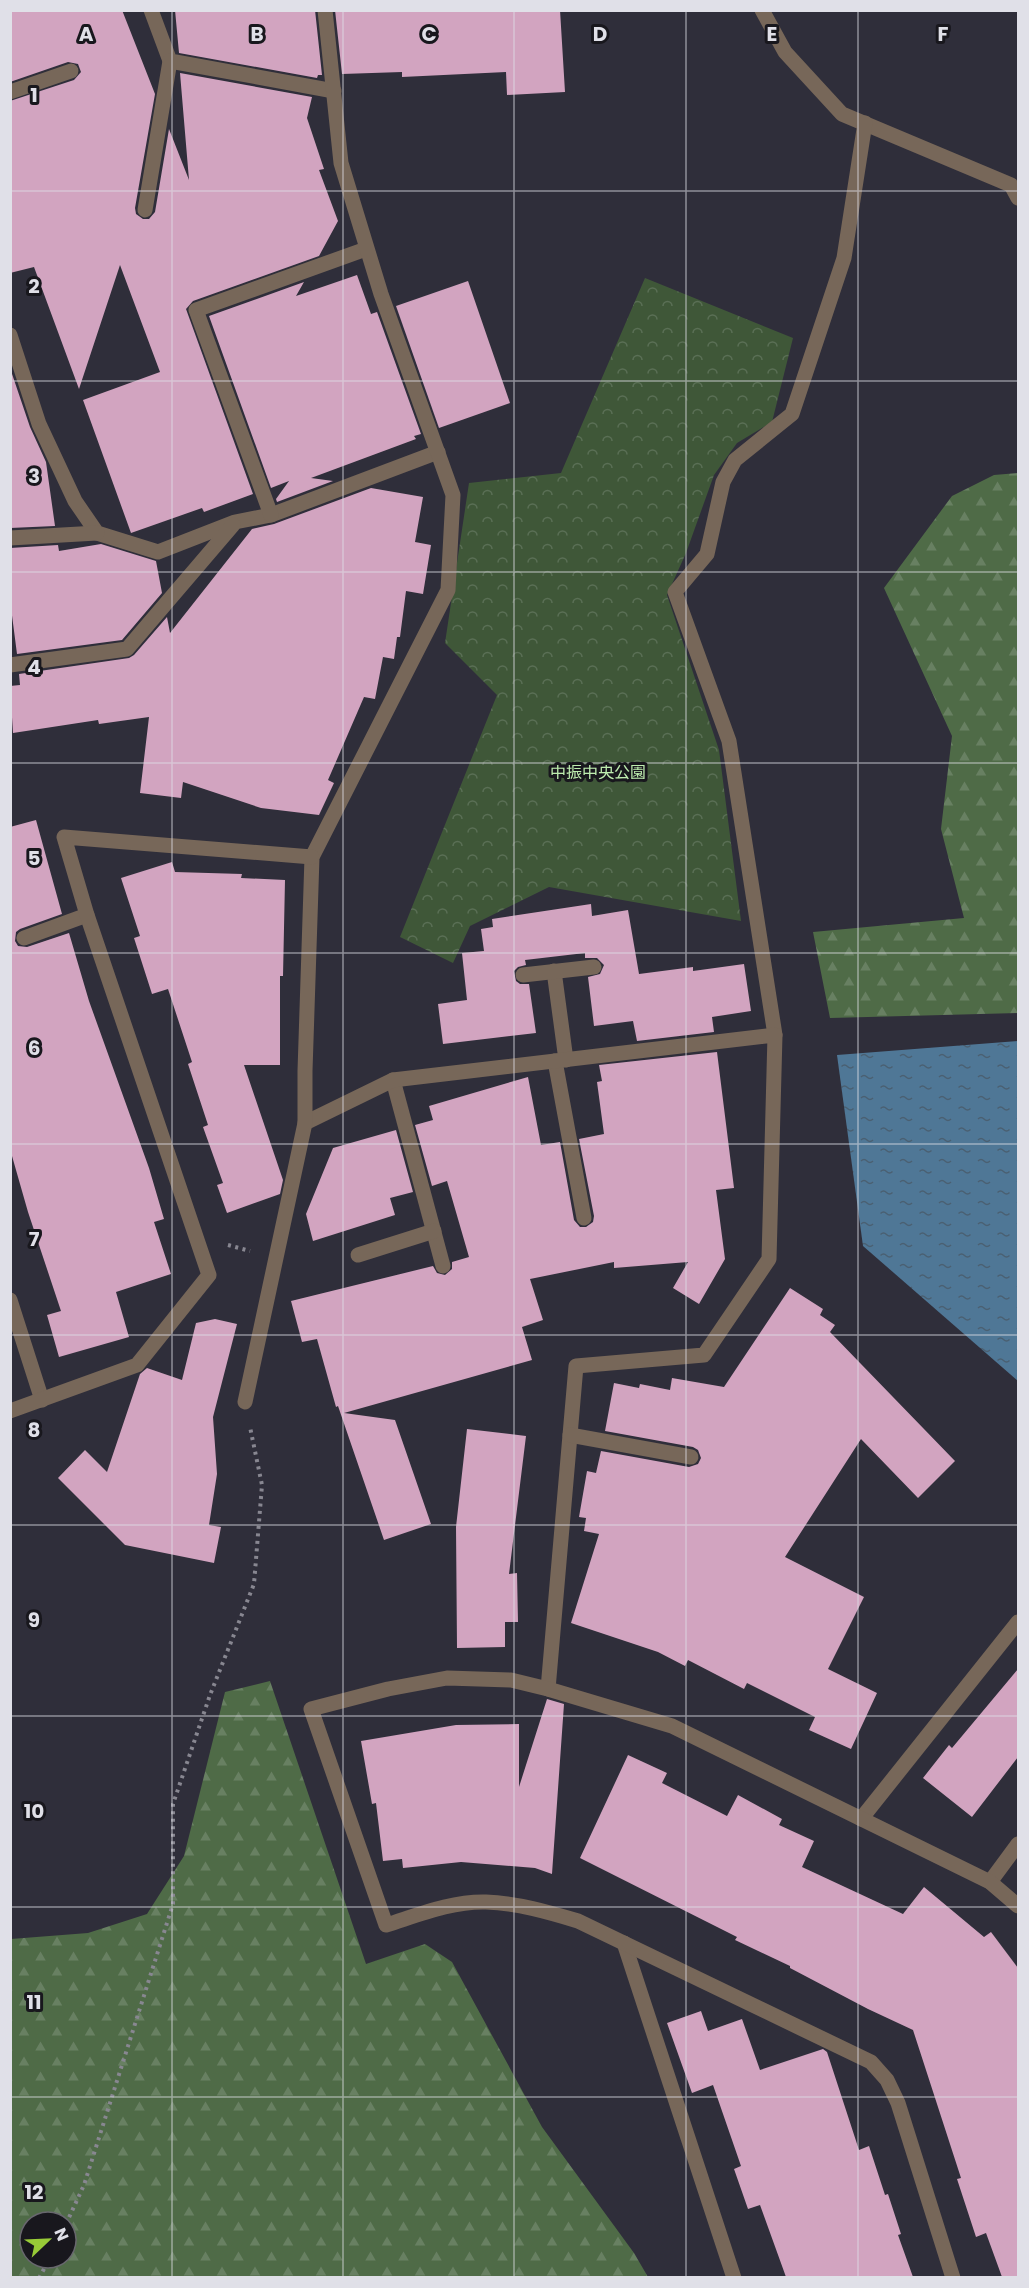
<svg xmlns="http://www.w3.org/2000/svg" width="1029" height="2288" font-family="Poppins,'Noto Sans JP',sans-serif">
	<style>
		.forest { fill: url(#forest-firs); fill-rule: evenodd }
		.park { fill: url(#park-crowns) }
		.water { fill: url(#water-ripples) }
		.building { fill: #d2a4c0 }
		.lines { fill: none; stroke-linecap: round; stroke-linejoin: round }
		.path { stroke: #888791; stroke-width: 4; stroke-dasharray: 3 4.5; stroke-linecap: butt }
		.minor { stroke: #776759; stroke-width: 15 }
		.grid { fill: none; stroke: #e0e0e8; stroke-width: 1.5; stroke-opacity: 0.55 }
		.labels { text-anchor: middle; stroke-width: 6; stroke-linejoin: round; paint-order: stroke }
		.park-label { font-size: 16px; fill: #beedaf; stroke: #18171d }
		.grid-label { font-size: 20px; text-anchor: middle; font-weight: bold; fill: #e0e0e8; stroke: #18171d; stroke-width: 6; stroke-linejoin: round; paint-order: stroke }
	</style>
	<defs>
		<pattern id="forest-firs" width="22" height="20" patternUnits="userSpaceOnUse" patternTransform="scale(1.5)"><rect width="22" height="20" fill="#4f6b47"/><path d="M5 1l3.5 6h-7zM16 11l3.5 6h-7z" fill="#688062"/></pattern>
		<pattern id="park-crowns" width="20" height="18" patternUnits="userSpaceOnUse" patternTransform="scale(1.5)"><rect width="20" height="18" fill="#3f5738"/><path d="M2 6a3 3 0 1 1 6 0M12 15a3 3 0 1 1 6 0" fill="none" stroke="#5a6f55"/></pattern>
		<pattern id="water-ripples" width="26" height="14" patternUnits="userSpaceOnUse" patternTransform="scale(1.5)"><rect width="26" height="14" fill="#4f7796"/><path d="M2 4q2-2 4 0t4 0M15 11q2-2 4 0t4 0" fill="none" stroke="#4a6072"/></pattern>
	</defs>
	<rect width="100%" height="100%" fill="#2f2e3a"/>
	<g class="forest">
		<polygon points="1018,473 1018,1013 830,1018 813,932 964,918 941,829 952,736 884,588 952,496 994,475"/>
		<path d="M 270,1681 L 366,1964 L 425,1944 L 452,1962 L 542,2127 L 634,2253 L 648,2277 L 11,2277 L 11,1939 L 88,1933 L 147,1914 L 184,1856 L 225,1692 ZM 30,2222 L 66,2222 L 66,2258 L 30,2258 Z"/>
	</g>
	<polygon class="park" points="645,278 793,338 772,422 737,443 714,475 686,553 667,595 719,750 741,921 549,887 470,926 453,963 400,937 497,695 445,643 469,483 561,473"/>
	<polygon class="water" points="1018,1041 1018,1381 863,1246 837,1055"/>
	<g class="building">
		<polygon points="10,10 122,10 155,94 135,208 136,214 143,219 149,219 155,212 169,129 189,180 180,73 312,97 307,118 324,169 319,170 338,221 319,256 193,301 186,309 253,494 204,512 202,508 131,533 83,400 160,372 120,265 79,389 34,267 10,273 10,101 74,80 81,72 78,64 68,62 10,82"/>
		<polygon points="175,10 315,10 322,75 318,75 317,78 179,53"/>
		<polygon points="335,10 560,10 565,92 507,95 506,72 402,77 402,72 342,74"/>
		<polygon points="357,275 371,314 377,312 421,434 414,436 416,439 311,478 333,481 277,502 276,499 289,481 271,488 209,316 304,282 296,296"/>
		<polygon points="468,281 510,403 439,428 396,306"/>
		<polygon points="10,368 30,427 46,462 55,526 10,528"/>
		<polygon points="371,488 423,497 415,542 431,545 423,594 406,591 400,637 397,637 394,659 383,657 375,699 364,697 328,780 334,783 319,815 261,808 183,782 181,798 140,793 149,717 99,724 98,720 13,733 10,686 20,685 19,674 129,658 134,655 167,617 170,633 252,529 274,524"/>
		<polygon points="101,544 156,561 162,593 122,640 17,654 10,600 10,548 58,545 59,551"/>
		<polygon points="36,820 62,914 20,929 16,932 15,941 18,946 27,947 69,933 89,1001 149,1168 164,1219 154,1222 171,1274 116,1292 129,1337 59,1357 47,1315 61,1311 28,1212 10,1149 10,827"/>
		<polygon points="172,862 175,872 242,874 241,878 285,880 283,976 280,976 280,1065 244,1065 283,1180 280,1194 227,1213 217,1185 223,1183 203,1127 208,1125 188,1064 192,1062 168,989 152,994 134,938 140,936 121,878"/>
		<polygon points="591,904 592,916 628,910 639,974 693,967 693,971 744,964 751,1011 712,1017 714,1032 637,1041 633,1021 594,1026 588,977 600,974 604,965 597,958 585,958 585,953 525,960 526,965 518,967 514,971 516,981 520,984 529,984 536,1033 443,1044 438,1004 467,1000 462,953 484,951 481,929 493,927 492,919"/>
		<polygon points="717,1052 734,1188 716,1190 725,1259 699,1304 673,1288 688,1262 614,1268 614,1262 530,1279 543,1320 522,1327 532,1360 344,1413 395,1420 431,1524 384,1540 338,1406 336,1407 317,1339 302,1342 291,1301 433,1266 437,1273 445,1275 452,1269 452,1262 469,1257 447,1181 432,1186 415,1125 433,1120 429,1106 528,1077 541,1145 560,1142 574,1220 580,1227 586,1227 593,1222 594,1216 579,1139 604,1134 597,1082 602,1081 599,1065"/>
		<polygon points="396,1130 413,1192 390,1198 395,1215 313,1241 306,1214 333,1148"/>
		<polygon points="790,1288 823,1309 820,1315 835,1325 830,1332 955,1461 918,1498 861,1439 785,1557 864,1597 828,1669 877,1693 851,1749 809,1730 815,1717 747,1683 744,1689 688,1660 685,1666 658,1652 571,1623 599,1534 584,1531 586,1518 579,1517 587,1471 596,1473 601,1451 689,1467 698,1464 701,1458 698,1450 693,1447 605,1431 614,1383 639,1388 640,1384 670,1390 672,1378 724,1387"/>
		<polygon points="215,1319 237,1324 213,1417 217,1474 209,1525 221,1527 214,1563 125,1545 58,1478 85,1450 107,1472 140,1374 147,1368 182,1380 196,1323"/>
		<polygon points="467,1429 526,1436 509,1574 517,1573 518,1622 505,1622 505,1647 457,1648 456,1527"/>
		<polygon points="1018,1669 1018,1757 972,1817 923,1778 949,1745 952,1748"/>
		<polygon points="547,1699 564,1704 552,1874 535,1868 461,1862 403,1868 402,1859 383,1861 376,1803 372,1804 361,1741 456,1725 519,1724 519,1787"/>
		<polygon points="628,1755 667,1773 662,1783 727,1816 738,1795 782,1819 779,1825 814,1841 802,1867 903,1914 924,1887 984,1937 991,1932 1018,1968 1018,2277 1002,2277 986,2233 976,2237 957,2179 961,2178 913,2030 868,2009 790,1968 790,1966 735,1940 737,1937 580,1858"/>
		<polygon points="701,2011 708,2031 742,2019 760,2070 823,2049 827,2052 859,2150 869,2146 885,2195 888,2194 901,2234 898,2235 913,2277 786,2277 760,2205 748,2209 734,2169 741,2166 713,2085 692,2093 667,2023"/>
	</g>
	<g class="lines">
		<g class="path">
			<polyline points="228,1245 250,1251"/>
			<polyline points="66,2224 84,2185 173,1904 173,1804 210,1695 254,1584 262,1485 250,1427"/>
			<polyline points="39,2278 50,2258"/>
		</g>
		<g class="minor">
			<polyline points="151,10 170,61 334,91"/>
			<polyline points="762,10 785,52 842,114 1011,185 1018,198"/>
			<polyline points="10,92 71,71"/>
			<polyline points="145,210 170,61"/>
			<polyline points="10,335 39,424 75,501 97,533 158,552 235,522 271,515 438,452"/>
			<polyline points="271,515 196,310 366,249"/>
			<polyline points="10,538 97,533"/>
			<polyline points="10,665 127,649 233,525"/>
			<polyline points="24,938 87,915"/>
			<polyline points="554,971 566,1060"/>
			<polyline points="523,975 594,967"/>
			<polyline points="775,1035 729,741 675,592 707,554 723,482 735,460 792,414 844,258 865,123"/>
			<polyline points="555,1061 584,1218"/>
			<polyline points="393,1080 443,1266"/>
			<polyline points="305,1123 393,1080 775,1035 769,1259 704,1355 576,1366 548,1689"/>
			<polyline points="358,1255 434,1231"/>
			<polyline points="10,1300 42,1400"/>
			<polyline points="245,1402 305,1123 305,1071 312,857 448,590 453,495 381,294 341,163 325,10"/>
			<polyline points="10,1411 137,1365 209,1275 87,915 64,837 312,857"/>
			<polyline points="570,1435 691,1457"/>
			<polyline points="861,1819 1018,1622"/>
			<polyline points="990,1882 1018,1844"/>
			<polyline points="624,1943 734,2278"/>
			<path d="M 953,2278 L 898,2103 L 887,2080 L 871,2062 L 578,1921 C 548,1912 517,1903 486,1902 C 452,1901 418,1915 386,1925 L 311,1709 L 388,1689 L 447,1678 L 511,1680 L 548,1689 L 672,1726 L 990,1882 L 1018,1906"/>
		</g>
	</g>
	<path class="grid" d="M 172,10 L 172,2278M 343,10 L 343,2278M 514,10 L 514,2278M 686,10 L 686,2278M 858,10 L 858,2278M 10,191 L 1018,191M 10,381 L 1018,381M 10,572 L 1018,572M 10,763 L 1018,763M 10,953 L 1018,953M 10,1144 L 1018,1144M 10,1335 L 1018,1335M 10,1525 L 1018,1525M 10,1716 L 1018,1716M 10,1907 L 1018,1907M 10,2097 L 1018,2097"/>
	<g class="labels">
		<g class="park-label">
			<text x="598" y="778">中振中央公園</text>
		</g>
	</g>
	<g class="grid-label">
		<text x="86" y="41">A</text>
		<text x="257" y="41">B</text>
		<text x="429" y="41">C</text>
		<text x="600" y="41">D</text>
		<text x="772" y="41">E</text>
		<text x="943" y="41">F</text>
		<text x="34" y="102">1</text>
		<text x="34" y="293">2</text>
		<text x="34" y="483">3</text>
		<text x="34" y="674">4</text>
		<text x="34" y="865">5</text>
		<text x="34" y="1055">6</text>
		<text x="34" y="1246">7</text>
		<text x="34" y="1437">8</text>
		<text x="34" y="1627">9</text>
		<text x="34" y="1818">10</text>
		<text x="34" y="2009">11</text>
		<text x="34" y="2199">12</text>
	</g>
	<rect width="1029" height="2288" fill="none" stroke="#e0e0e8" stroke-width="24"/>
	<g transform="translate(48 2240) rotate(67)"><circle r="28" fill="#18171d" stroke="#68676e" stroke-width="1.5"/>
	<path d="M0-4.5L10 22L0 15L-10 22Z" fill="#98cb37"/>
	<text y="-9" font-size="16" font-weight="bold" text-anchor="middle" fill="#e0e0e8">N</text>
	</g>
</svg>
